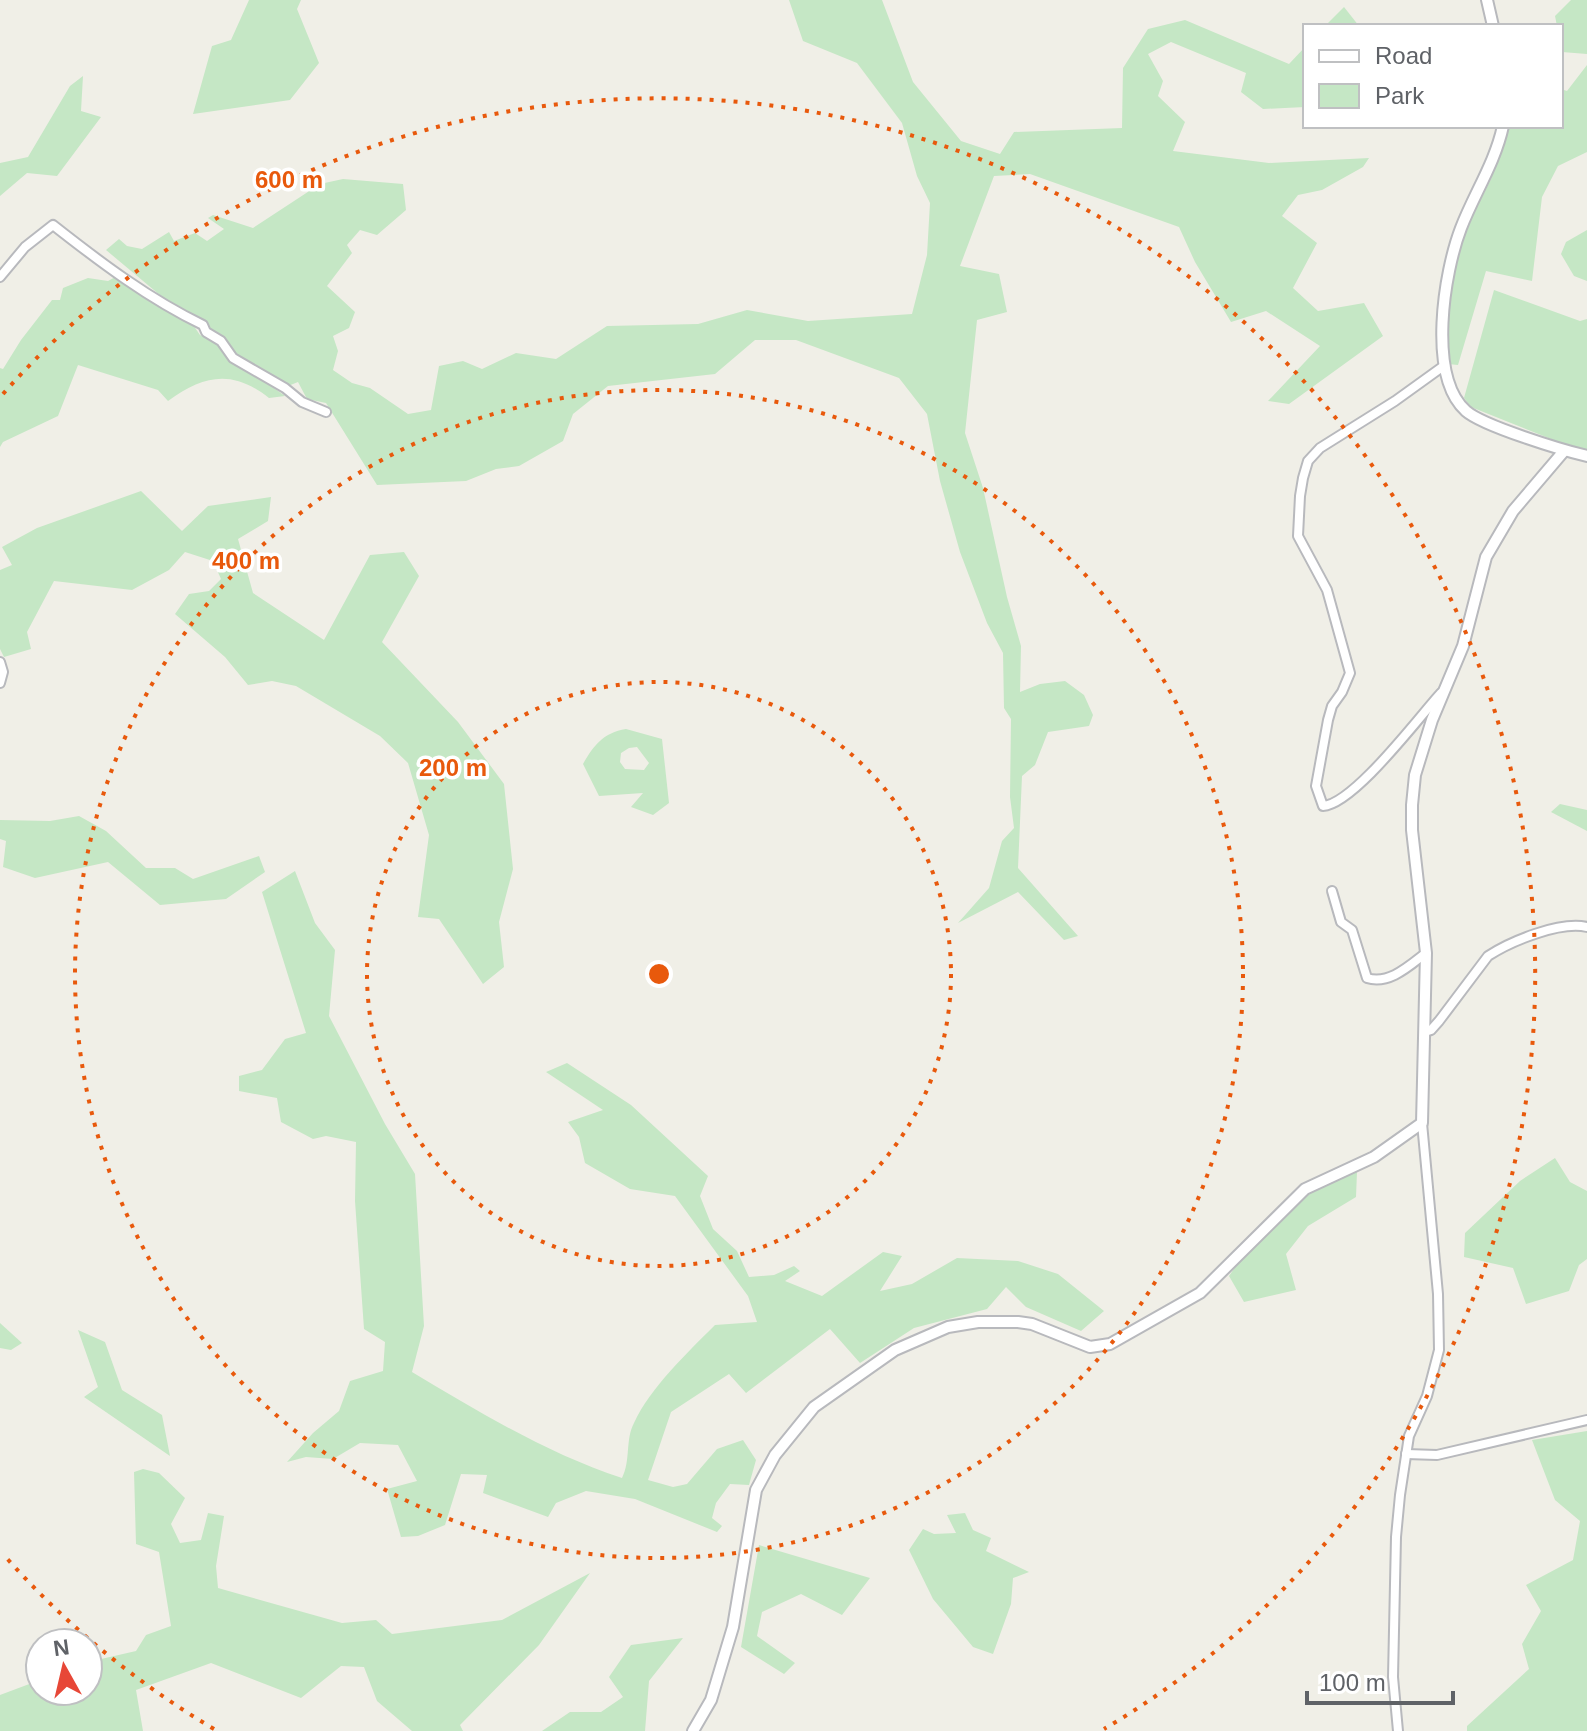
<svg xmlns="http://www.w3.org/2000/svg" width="1587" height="1731" font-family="Arial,sans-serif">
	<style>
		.green { fill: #c5e7c5; fill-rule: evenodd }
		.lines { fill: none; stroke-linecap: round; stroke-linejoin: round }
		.minor-casing { stroke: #b8b9bd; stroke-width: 12 }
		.tertiary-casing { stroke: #b8b9bd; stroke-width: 14 }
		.minor { stroke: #fff; stroke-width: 8 }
		.tertiary { stroke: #fff; stroke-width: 10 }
		.ring { fill: none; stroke: #e8590c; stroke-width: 4; stroke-dasharray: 4 8 }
		.centre { fill: #e8590c; stroke: #fff; stroke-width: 4 }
		.ring-label { font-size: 24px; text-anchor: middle; font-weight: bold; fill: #e8590c; stroke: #fff; stroke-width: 7; stroke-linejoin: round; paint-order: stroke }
	</style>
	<rect width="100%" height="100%" fill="#f0efe7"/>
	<g class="green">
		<polygon points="249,0 301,0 297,9 319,63 290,100 193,114 212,46 231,40"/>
		<polygon points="789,0 882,0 913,82 961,141 1000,154 1014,132 1122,128 1123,68 1148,29 1185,20 1289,64 1305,47 1305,107 1263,109 1241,92 1246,73 1171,42 1148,54 1163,81 1158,96 1185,122 1173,151 1269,163 1369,158 1363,167 1322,190 1298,195 1282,216 1317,243 1293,288 1318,311 1364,303 1383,336 1289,404 1268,401 1320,346 1266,311 1231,322 1195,262 1179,227 1030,174 994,176 960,266 999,274 1007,312 977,320 965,433 983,488 1007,597 1021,646 1020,692 1040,684 1065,681 1084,695 1093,715 1089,726 1048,732 1035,765 1022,776 1018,868 1078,936 1064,940 1018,892 958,923 989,888 1002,841 1014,828 1010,797 1011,719 1004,708 1003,653 987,623 960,552 940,481 927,414 899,378 796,340 755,340 715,374 608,386 573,414 563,441 519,466 496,469 466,481 377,485 326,403 307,399 298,382 288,386 257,367 234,357 106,250 119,239 127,246 142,249 169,232 174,241 195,233 207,241 224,229 208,218 213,215 253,228 320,184 343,179 403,184 406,210 377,235 360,230 347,245 352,253 327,286 355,312 349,328 333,336 338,351 333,370 352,383 370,388 408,414 431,410 439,366 463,361 482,369 516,353 556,359 607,326 698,324 747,310 808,321 912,314 927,255 930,203 917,176 902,123 857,63 803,41"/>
		<polygon points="1571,0 1587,0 1587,54 1562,52 1561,26 1557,26 1555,16"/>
		<polygon points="1344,7 1359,26 1325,26"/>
		<polygon points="1587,65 1587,152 1558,166 1542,197 1532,281 1486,271 1458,365 1448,364 1445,326 1450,270 1464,232 1491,179 1507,126 1561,126 1561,89 1567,91"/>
		<polygon points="83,76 81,111 101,117 57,176 27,173 0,196 0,163 28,157 70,86"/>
		<polygon points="1587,230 1587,281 1574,276 1561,254 1566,242"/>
		<path d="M 117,276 L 191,322 L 200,335 L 219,343 L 253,373 L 285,396 L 269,398 C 232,369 204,375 168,401 L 158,390 L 78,365 L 58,416 L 3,442 L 0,447 L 0,368 L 3,369 L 21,340 L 52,300 L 60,300 L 63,288 L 88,278 L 108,281 Z"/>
		<polygon points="1494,290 1580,321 1587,319 1587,451 1561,443 1471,407 1464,398"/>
		<polygon points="141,491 182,531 208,506 271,497 268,521 238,539 253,593 324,640 370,555 404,552 419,576 382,642 458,722 504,784 513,869 499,922 504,967 483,984 439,919 418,917 429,835 408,763 380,736 296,686 272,681 248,685 225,657 175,614 189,594 209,591 221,579 213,561 185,552 169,570 132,590 54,581 27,632 31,649 4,657 0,649 0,570 12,565 2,547 37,528"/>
		<path d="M 626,729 L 662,739 L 669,803 L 653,815 L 631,807 L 643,793 L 599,796 L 583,764 C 594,745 603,733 626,729 ZM 637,747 L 649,763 L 644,770 L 625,769 L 620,762 L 621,753 L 629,748 Z"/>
		<polygon points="1560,804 1587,810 1587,831 1551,812"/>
		<polygon points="79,816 106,831 146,868 175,868 193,879 259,856 265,872 226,899 160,905 108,862 35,878 3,867 6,841 0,839 0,820 50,821"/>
		<path d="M 295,871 L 315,923 L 335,950 L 329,1016 L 385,1124 L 415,1174 L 424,1326 L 412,1372 C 479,1412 548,1454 622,1478 C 631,1460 625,1440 634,1423 C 650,1388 688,1352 715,1325 L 757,1322 L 748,1296 L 675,1196 L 630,1189 L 585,1163 L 579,1137 L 568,1122 L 603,1110 L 546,1072 L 567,1063 L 631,1105 L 708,1176 L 700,1196 L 713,1229 L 737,1251 L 749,1277 L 774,1275 L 794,1266 L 800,1271 L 785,1281 L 822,1296 L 883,1252 L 902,1256 L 880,1291 L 912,1284 L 957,1258 L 1018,1261 L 1058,1274 L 1104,1311 L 1081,1331 L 1026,1307 L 1006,1287 L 987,1309 L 914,1328 L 860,1363 L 830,1329 L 746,1393 L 729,1374 L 671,1412 L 648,1480 L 673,1487 L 687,1484 L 717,1449 L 743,1440 L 756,1460 L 749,1485 L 730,1484 L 716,1503 L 712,1518 L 722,1526 L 717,1532 L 635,1499 L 586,1491 L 556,1503 L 548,1517 L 483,1493 L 487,1475 L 461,1474 L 445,1525 L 418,1536 L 401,1537 L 387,1489 L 417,1481 L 398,1445 L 360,1443 L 333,1459 L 306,1457 L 287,1462 L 313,1433 L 339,1411 L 350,1381 L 383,1371 L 385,1342 L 364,1329 L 355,1201 L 356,1142 L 326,1136 L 313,1139 L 281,1122 L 277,1098 L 239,1091 L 239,1076 L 262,1070 L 285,1039 L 306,1033 L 262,892 Z"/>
		<polygon points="1555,1158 1570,1182 1587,1191 1587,1259 1579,1265 1569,1291 1526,1304 1513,1268 1464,1257 1465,1233 1520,1181"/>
		<polygon points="1357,1172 1356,1197 1308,1226 1286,1254 1296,1290 1244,1302 1229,1276 1247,1250 1315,1189"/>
		<polygon points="0,1323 22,1343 11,1350 0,1348"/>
		<polygon points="78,1330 105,1342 122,1390 162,1415 170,1456 84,1397 98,1387"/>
		<polygon points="1587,1431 1587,1731 1467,1731 1467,1726 1529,1669 1522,1644 1541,1611 1526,1585 1573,1560 1580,1521 1555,1500 1532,1440"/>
		<polygon points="143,1469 159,1473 185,1498 171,1524 180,1543 201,1540 208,1513 224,1516 216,1566 218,1588 342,1623 376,1620 392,1634 502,1620 590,1573 539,1645 460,1725 463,1731 412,1731 377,1701 364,1667 341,1666 301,1698 211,1663 136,1690 143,1731 0,1731 0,1695 40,1680 40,1691 88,1691 88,1662 136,1651 146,1635 171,1626 159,1552 136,1544 134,1472"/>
		<polygon points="965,1513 973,1530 991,1538 986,1551 1029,1572 1013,1578 1011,1604 993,1654 973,1647 933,1599 909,1550 923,1529 934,1534 956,1533 947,1515"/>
		<polygon points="759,1545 870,1578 842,1615 801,1594 762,1612 757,1636 795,1663 784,1674 741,1647"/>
		<polygon points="683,1638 649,1681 645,1731 542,1731 570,1712 601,1712 623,1697 609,1677 631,1645"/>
	</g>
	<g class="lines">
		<defs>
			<g id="minor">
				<path d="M 0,277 L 25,247 L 53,225 C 100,262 149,299 203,325 L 206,332 L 221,341 L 233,358 L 285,388 L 302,402 L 326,412"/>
				<polyline points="0,662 3,672 0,683"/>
				<path d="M 1441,693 C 1419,717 1354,804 1323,806 L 1316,786 L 1328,720 L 1332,706 L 1342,692 L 1350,673 L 1327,590 L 1298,536 L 1300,496 L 1303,478 L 1308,461 L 1320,448 L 1395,401 L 1445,365"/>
				<path d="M 1332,891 L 1341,922 L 1352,930 L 1367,978 C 1389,985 1409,966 1426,953"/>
				<path d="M 1425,1032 L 1431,1030 L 1439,1021 L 1488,956 C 1511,941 1560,921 1587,927"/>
				<polyline points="1406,1454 1437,1455 1587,1420"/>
				<polyline points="1398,1731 1393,1677 1396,1537 1400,1495 1409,1436 1427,1396 1439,1350 1438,1294 1422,1123"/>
			</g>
			<g id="tertiary">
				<polyline points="1487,0 1493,26"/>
				<path d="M 1503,126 C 1495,163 1474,194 1461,228 C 1444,272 1427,376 1466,411 C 1483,426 1562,450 1587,456"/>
				<polyline points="693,1731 711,1700 733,1627 756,1490 775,1455 814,1407 895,1350 948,1327 978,1322 1018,1322 1032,1324 1090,1347 1110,1344 1200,1293 1305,1189 1374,1157 1422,1123 1426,953 1412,830 1412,805 1415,775 1432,720 1463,646 1486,557 1513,511 1564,451"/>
			</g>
		</defs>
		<use href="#minor" class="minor-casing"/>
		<use href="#tertiary" class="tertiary-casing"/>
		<use href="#minor" class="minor"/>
		<use href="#tertiary" class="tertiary"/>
	</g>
	<g class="ring">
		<circle cx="659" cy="974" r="292"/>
		<circle cx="659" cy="974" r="584"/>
		<path d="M214 1729A876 876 0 0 1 3 1554M3 394A876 876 0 1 1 1104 1729"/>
	</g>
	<circle cx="659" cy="974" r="12" class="centre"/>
	<g class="ring-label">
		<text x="289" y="188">600 m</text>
		<text x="246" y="569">400 m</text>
		<text x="453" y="776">200 m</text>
	</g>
	<rect x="1303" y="24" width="260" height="104" fill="#ffffff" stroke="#bfc0c2" stroke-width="2"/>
	<rect x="1319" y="50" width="40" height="12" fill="#ffffff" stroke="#bfc0c2" stroke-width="2"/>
	<text x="1375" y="64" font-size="24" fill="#5f6267">Road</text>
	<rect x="1319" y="84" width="40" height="24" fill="#c5e7c5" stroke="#bfc0c2" stroke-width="2"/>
	<text x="1375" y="104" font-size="24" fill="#5f6267">Park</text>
	<g transform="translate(64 1667) rotate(352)"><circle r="38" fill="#ffffff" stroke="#bfc0c2" stroke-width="2"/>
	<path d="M0-6L14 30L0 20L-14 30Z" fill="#e74737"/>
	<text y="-12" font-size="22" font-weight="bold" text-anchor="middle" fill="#5f6267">N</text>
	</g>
	<path d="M1307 1691v12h146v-12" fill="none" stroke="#5f6267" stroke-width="4"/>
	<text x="1319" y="1691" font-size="24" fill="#5f6267" stroke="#ffffff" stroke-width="6" paint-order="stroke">100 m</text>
</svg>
